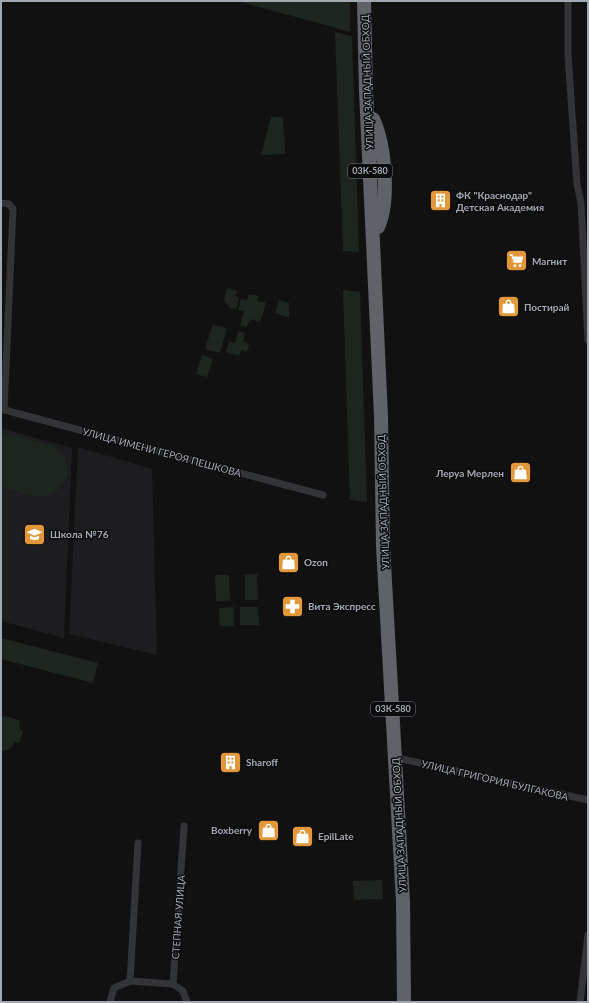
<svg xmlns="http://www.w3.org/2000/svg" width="589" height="1003" font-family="Lato,sans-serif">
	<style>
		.built { fill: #1d1d1f }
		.green { fill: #1e251e }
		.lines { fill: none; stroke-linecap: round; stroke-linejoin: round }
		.street { stroke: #323437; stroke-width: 7 }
		.highway { stroke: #5f6267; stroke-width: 14 }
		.labels { text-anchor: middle; stroke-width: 3; stroke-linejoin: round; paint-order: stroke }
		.shield { fill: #0c0c0d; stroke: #767a80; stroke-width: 1 }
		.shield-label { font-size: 9px; font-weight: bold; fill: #a3a9b2 }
		.street-label { font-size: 10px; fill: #a3a9b2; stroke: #0c0c0d }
		.poi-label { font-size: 10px; font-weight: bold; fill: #a3a9b2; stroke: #0c0c0d; text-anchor: start }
	</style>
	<rect width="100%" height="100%" fill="#111112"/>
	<g class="built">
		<polygon points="1,428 72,448 64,638 1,621"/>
		<polygon points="78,447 152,469 157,655 69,634"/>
	</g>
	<g class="green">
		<polygon points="238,1 350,1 350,32"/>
		<polygon points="335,32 352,36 359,252 343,251"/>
		<polygon points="271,117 283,117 285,154 261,155"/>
		<polygon points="227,288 237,291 235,296 239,298 236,309 230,308 224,299"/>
		<polygon points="343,290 360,292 367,502 350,500"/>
		<polygon points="249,294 258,296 257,301 266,303 260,322 250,319 247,327 240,325 244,312 238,310 241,299 247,300"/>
		<polygon points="279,300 289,303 289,318 275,313"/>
		<polygon points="213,324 227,329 220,353 205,349"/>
		<polygon points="238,331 245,333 243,342 249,344 247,352 241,350 239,356 226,352 229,342 235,343"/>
		<polygon points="202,355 213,359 207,377 196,374"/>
		<path d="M 1,432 L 56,447 L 56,450 C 77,463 66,493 44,496 C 31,498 13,490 1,486 Z"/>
		<polygon points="257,574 258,600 245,600 245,575"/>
		<polygon points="215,575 229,575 230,601 216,601"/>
		<polygon points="234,607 234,626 220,626 219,608"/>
		<polygon points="240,607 258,607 259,625 240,625"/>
		<polygon points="1,638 98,663 93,683 1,659"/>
		<path d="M 4,716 L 19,720 L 20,729 L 23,731 L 19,743 L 15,742 C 12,748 7,751 1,751 L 1,717 Z"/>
		<polygon points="382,880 383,899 354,900 353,881"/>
	</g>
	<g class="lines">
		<g class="street">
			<polyline points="568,1 568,55 577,184 581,203 588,340"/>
			<polyline points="1,203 9,204 13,209 4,410"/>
			<polyline points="1,409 323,495"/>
			<polyline points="402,759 588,800"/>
			<polyline points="184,826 173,984 183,991 187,1002"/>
			<polyline points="130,981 138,843"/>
			<polyline points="110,1002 114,988 130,981 173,984"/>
			<polyline points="580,1002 588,935"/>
		</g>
		<g class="highway">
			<polyline points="364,1 366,91 381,416 383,546 403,901 404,1002"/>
			<path d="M 373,119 C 385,145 390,201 378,227"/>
		</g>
	</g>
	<defs>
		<symbol id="building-square" viewBox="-11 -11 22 22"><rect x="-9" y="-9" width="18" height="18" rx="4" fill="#e1973a" stroke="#0c0c0d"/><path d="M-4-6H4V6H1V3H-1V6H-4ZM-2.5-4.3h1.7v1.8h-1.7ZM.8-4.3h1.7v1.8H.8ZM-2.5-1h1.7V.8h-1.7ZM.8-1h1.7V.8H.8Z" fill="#fff"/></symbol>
		<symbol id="supermarket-square" viewBox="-11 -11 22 22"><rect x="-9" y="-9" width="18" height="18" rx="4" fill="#e1973a" stroke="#0c0c0d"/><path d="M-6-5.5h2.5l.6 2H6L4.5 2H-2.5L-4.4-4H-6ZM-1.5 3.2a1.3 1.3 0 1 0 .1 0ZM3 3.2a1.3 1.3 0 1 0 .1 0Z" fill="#fff"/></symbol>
		<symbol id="shop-square" viewBox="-11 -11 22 22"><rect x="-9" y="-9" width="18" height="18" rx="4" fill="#e1973a" stroke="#0c0c0d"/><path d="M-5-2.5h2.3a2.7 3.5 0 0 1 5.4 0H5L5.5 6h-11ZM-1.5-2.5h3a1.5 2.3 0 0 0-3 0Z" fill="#fff"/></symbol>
		<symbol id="school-square" viewBox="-11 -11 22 22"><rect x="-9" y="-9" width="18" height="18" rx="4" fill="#e1973a" stroke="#0c0c0d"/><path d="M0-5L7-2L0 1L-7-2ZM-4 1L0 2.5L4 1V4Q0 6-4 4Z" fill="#fff"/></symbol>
		<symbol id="pharmacy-square" viewBox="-11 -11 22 22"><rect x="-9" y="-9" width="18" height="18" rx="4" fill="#e1973a" stroke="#0c0c0d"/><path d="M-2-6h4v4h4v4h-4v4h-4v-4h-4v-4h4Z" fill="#fff"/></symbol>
	</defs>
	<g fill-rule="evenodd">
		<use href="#building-square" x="428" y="188" width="25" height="25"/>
		<use href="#supermarket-square" x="504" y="248" width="25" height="25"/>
		<use href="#shop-square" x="496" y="294" width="25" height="25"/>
		<use href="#shop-square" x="508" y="460" width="25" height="25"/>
		<use href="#school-square" x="22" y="522" width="25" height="25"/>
		<use href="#shop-square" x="276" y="550" width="25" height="25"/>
		<use href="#pharmacy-square" x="280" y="594" width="25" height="25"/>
		<use href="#building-square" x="218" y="750" width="25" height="25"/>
		<use href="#shop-square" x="256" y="818" width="25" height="25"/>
		<use href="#shop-square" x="290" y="824" width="25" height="25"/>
	</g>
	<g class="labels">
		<g class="shield">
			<rect x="348" y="164" width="44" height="14" rx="3"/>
			<rect x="371" y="702" width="44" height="14" rx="3"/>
		</g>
		<g class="shield-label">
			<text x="370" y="174">03К-580</text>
			<text x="393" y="712">03К-580</text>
		</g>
		<g class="street-label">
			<text transform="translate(367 82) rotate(-92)" y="4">УЛИЦА ЗАПАДНЫЙ ОБХОД</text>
			<text transform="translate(162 452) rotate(15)" y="4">УЛИЦА ИМЕНИ ГЕРОЯ ПЕШКОВА</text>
			<text transform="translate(383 502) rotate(-92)" y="4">УЛИЦА ЗАПАДНЫЙ ОБХОД</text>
			<text transform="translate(495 780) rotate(13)" y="4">УЛИЦА ГРИГОРИЯ БУЛГАКОВА</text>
			<text transform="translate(399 825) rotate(-93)" y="4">УЛИЦА ЗАПАДНЫЙ ОБХОД</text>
			<text transform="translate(178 917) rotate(-86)" y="4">СТЕПНАЯ УЛИЦА</text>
		</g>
		<g class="poi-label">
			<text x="456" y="199">ФК "Краснодар"<tspan x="456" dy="12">Детская Академия</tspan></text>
			<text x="532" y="265">Магнит</text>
			<text x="524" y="311">Постирай</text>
			<text x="504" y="477" text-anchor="end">Леруа Мерлен</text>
			<text x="50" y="538">Школа №76</text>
			<text x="304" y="566">Ozon</text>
			<text x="308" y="610">Вита Экспресс</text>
			<text x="246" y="766">Sharoff</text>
			<text x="252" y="834" text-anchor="end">Boxberry</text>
			<text x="318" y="840">EpilLate</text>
		</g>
	</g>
	<rect width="589" height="1003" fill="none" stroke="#a3a9b2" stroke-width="4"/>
</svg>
